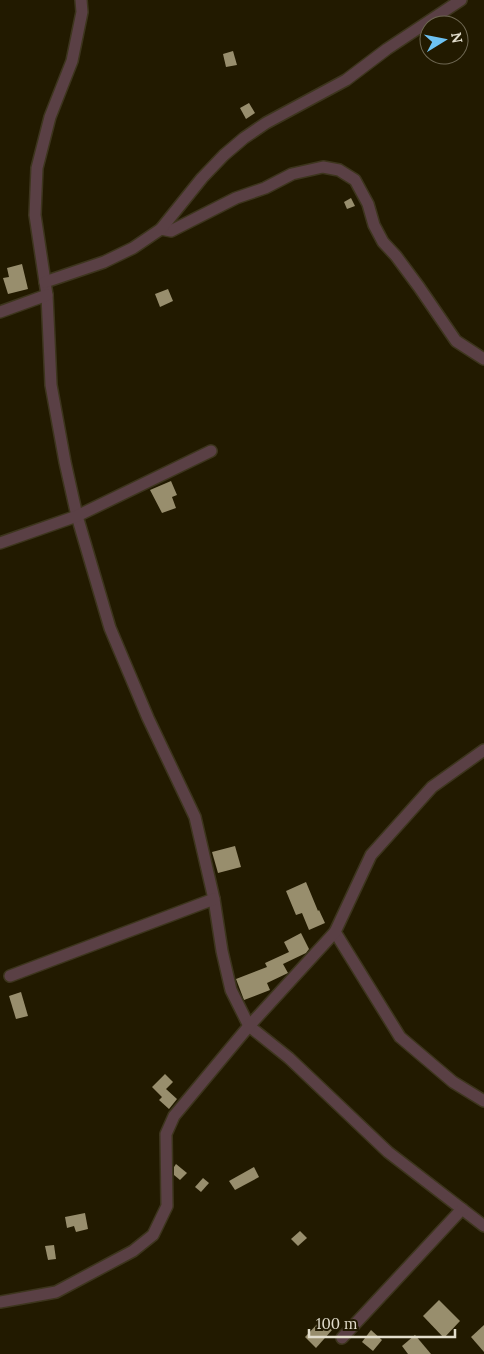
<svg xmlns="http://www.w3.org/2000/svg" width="484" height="1354" font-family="Lora,serif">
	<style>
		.building { fill: #988e6d }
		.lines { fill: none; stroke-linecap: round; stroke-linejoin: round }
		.minor-casing { stroke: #3d351d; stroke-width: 14 }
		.minor { stroke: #5a4045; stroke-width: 11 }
	</style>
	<rect width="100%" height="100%" fill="#221a00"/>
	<g class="building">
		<polygon points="233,51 237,65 226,67 223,54"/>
		<polygon points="249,103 255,113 246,119 240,108"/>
		<polygon points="351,198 355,206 347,209 344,202"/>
		<polygon points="22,264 28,289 8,294 3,278 9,277 7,268"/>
		<polygon points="168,289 173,301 160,307 155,294"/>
		<polygon points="171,481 177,495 172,497 176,508 162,513 150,490"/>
		<polygon points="235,846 241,867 218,873 212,852"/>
		<polygon points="306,882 318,911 319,910 325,923 309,930 302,913 296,915 286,891"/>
		<polygon points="301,933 309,949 306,953 283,964 288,973 267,983 270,990 244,1000 236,979 267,967 265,963 289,952 284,942"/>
		<polygon points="21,992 28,1016 16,1019 9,996"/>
		<polygon points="165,1074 173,1082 166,1089 177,1099 169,1109 159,1100 162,1097 152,1087"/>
		<polygon points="176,1164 187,1173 180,1180 174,1175 174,1167"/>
		<polygon points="254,1167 259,1177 235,1190 229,1181"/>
		<polygon points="203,1178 209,1183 201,1192 195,1187"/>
		<polygon points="85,1213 88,1229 76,1232 74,1226 67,1228 65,1217"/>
		<polygon points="300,1231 307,1238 298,1246 291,1239"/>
		<polygon points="54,1245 56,1259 48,1260 45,1246"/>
		<polygon points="439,1300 460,1321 444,1338 423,1316"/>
		<polygon points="321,1320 332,1330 316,1348 305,1337"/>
		<polygon points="484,1325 484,1352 471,1337"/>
		<polygon points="371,1330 382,1340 373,1351 362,1342"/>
		<polygon points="415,1335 431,1354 408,1354 402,1346"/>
	</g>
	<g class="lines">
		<defs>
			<g id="minor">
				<polyline points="81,0 82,12 72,61 50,117 37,168 35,215 47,295 51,385 65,462 77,516 110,628 148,718 195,817 214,899 222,951 231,990 249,1026 289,1058 388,1152 484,1226"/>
				<polyline points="161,229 171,231 236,198 265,188 292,174 323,167 339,170 355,180 368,204 374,225 383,242 396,256 419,287 456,341 484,359"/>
				<polyline points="45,282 104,262 133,248 161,229 202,178 224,155 244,138 266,123 346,80 387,49 461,0"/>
				<polyline points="0,312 47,295"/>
				<polyline points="0,543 77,516 211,451"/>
				<polyline points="335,932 400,1037 453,1082 484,1101"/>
				<polyline points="10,976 214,899"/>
				<polyline points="0,1302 56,1292 133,1251 153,1235 167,1206 166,1134 174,1116 249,1026 335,932 371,855 432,787 484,750"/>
				<polyline points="342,1338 462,1209"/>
			</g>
		</defs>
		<use href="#minor" class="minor-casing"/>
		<use href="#minor" class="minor"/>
	</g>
	<g transform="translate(444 40) rotate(80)"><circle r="24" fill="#221a00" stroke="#6f6852"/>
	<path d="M0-4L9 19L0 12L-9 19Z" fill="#6dc2f3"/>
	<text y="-8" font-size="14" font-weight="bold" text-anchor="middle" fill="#e2ddcc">N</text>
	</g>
	<path d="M309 1329v8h146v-8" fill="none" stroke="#e2ddcc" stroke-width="2.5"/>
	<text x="316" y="1329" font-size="15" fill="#e2ddcc" stroke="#221a00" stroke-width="4" paint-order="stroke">100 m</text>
</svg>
